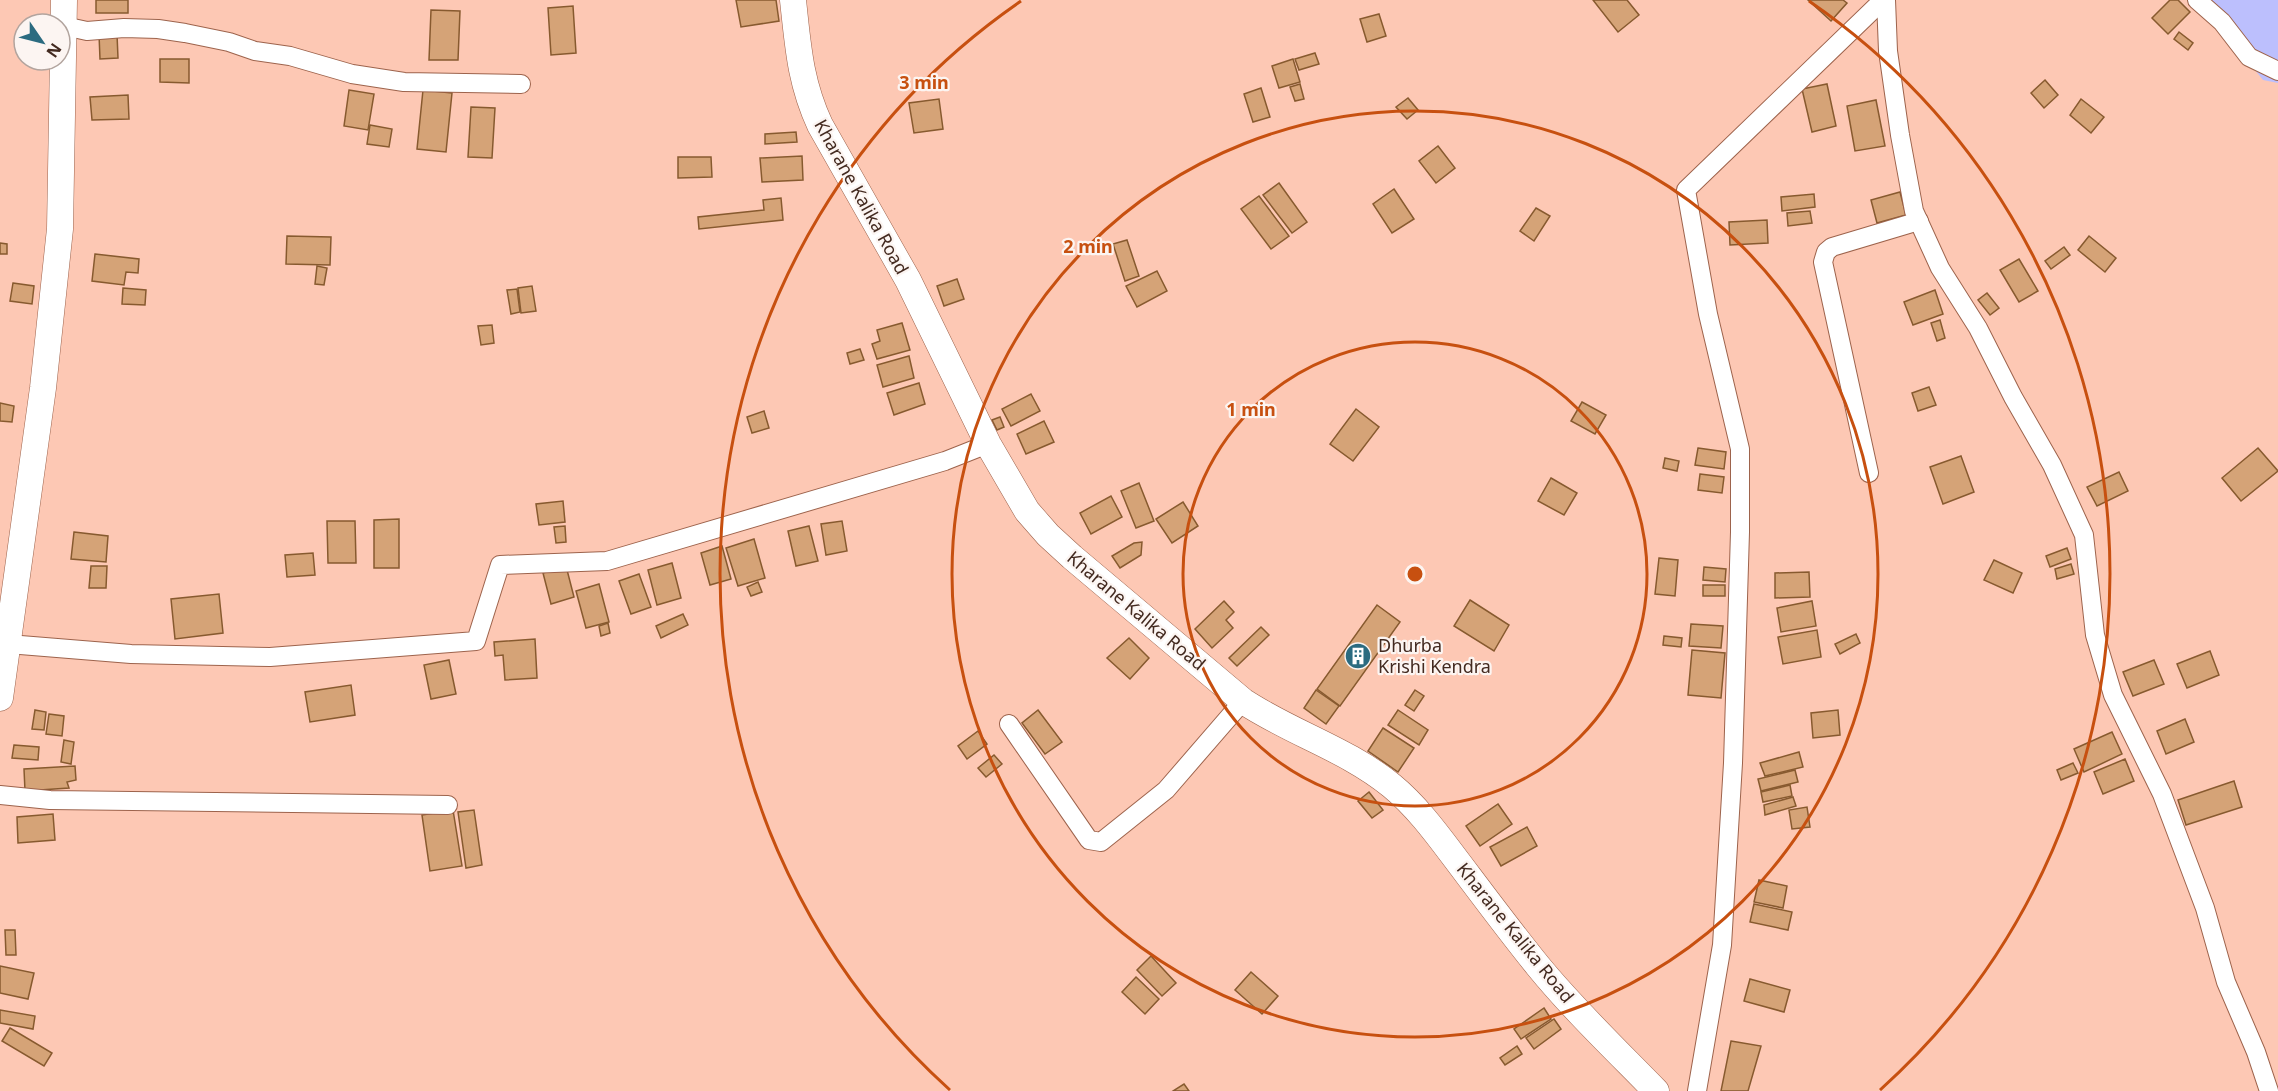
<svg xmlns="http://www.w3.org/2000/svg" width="2278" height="1091" font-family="'Noto Sans',sans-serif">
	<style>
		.green { fill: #bcbffd }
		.building { fill: #d5a377; stroke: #875a2f; stroke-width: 1.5 }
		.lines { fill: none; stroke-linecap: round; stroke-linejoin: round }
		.street-casing { stroke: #9d634c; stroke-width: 20 }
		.secondary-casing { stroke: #9d634c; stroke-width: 27 }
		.street { stroke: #fff; stroke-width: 18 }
		.secondary { stroke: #fff; stroke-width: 26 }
		.ring { fill: none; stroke: #c75010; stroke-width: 3 }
		.labels { text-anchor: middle; stroke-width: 4.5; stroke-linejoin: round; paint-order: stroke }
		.street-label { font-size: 18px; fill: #432a20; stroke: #fcf5f2 }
		.poi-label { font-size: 18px; fill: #432a20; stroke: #fcf5f2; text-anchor: start }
		.centre { fill: #c75010; stroke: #fcf5f2; stroke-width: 3 }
		.ring-label { font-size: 18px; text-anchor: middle; font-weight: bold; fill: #c75010; stroke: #fcf5f2; stroke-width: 4.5; stroke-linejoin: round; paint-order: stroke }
	</style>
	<rect width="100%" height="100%" fill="#fdc8b4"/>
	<polygon class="green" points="2196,0 2278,0 2278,83 2263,80 2200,2"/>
	<g class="building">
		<rect x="96" y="0" width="32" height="13"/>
		<polygon points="736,0 776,0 779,21 741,27"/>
		<polygon points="1593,0 1627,0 1639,15 1618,32"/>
		<polygon points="1808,0 1843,0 1847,3 1831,21"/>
		<polygon points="2170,0 2178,0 2190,12 2168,34 2152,18"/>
		<polygon points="573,6 576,53 551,55 548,8"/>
		<polygon points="431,10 460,11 458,60 429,60"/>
		<polygon points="1379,14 1386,36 1367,42 1360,19"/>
		<polygon points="2179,32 2193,43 2188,50 2174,39"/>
		<polygon points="99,34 117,34 118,58 100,59"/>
		<polygon points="1315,53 1319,64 1299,70 1295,59"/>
		<polygon points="160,59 189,59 189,83 160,82"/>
		<polygon points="1293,59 1300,82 1279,88 1272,66"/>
		<polygon points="2045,80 2058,95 2044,108 2031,93"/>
		<polygon points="1300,84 1304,99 1295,101 1290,87"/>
		<polygon points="1827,84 1836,126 1812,132 1802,89"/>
		<polygon points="1261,88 1270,117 1253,122 1244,94"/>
		<polygon points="349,90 374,94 368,130 344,126"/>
		<polygon points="423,90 452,93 446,152 417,149"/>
		<polygon points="128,95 129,119 92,120 90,97"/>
		<polygon points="1408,98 1418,110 1407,119 1396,107"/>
		<polygon points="939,99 943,129 914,133 909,103"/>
		<polygon points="2081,99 2104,117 2091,133 2070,115"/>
		<polygon points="1876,100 1885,146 1855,151 1847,106"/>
		<polygon points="471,107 495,108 492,158 468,157"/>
		<polygon points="370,125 392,129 389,147 367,144"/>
		<polygon points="796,132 797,142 765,144 765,134"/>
		<polygon points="1438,146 1455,168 1436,183 1419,161"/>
		<polygon points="802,156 803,180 762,182 760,158"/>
		<polygon points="678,157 711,157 712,177 678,178"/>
		<polygon points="1279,183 1307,222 1292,233 1263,195"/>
		<polygon points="1394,189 1414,219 1392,233 1373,204"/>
		<polygon points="1900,192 1906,215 1877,223 1871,200"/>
		<polygon points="1814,194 1815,207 1782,211 1781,197"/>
		<polygon points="1259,196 1289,236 1271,249 1241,209"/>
		<polygon points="781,198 783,220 699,229 698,217 764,210 763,200"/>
		<polygon points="1536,208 1550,216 1534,241 1520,231"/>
		<polygon points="1810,211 1812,223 1788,226 1787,213"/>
		<polygon points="1767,220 1768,243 1730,245 1729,222"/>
		<polygon points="287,236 331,237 330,265 286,264"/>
		<polygon points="2089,236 2116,258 2105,272 2078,250"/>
		<polygon points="1127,240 1139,276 1125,281 1113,244"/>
		<polygon points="0,243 7,244 7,254 0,254"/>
		<polygon points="2064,247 2070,255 2051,269 2045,261"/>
		<polygon points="95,254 139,259 138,273 126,272 124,285 92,281"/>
		<polygon points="2019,259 2038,291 2019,302 2000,270"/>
		<polygon points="317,266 327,268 324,285 315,284"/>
		<polygon points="1157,271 1167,291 1137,307 1126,286"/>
		<polygon points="957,279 964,299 944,306 937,286"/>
		<polygon points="13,283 34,286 32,304 10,301"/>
		<polygon points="532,286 536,311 521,313 518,288"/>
		<polygon points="123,288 146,290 145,305 122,304"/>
		<polygon points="517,289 520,312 511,314 507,290"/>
		<polygon points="1935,290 1943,314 1913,325 1904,302"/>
		<polygon points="1987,293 1999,308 1990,315 1978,300"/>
		<polygon points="1940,320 1945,338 1937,341 1931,323"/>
		<polygon points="902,323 910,350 877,359 872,344 880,341 877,330"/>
		<polygon points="492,325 494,343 481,345 478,326"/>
		<polygon points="860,349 864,360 850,364 847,353"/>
		<polygon points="909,356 914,378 883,387 877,365"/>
		<polygon points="919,383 925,404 894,415 887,393"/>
		<polygon points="1929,387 1936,405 1918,411 1912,393"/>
		<polygon points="1031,394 1040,411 1011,426 1002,409"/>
		<polygon points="1582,402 1606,415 1595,434 1571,421"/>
		<polygon points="0,403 14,406 12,422 0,421"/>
		<polygon points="1356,409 1379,427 1353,461 1330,444"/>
		<polygon points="764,411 769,428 752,433 747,417"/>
		<polygon points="1000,417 1004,427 997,430 992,420"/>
		<polygon points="1044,421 1054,442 1026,454 1017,434"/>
		<polygon points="1698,448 1726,452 1724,469 1695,465"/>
		<polygon points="2258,448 2278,471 2241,501 2222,478"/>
		<polygon points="1961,456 1974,492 1943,504 1930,467"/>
		<polygon points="1665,458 1679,461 1677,471 1663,468"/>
		<polygon points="2119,472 2128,491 2097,506 2087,487"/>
		<polygon points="1700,474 1724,477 1722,493 1698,490"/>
		<polygon points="1551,478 1577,493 1564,515 1538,501"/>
		<polygon points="1139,483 1154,521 1136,528 1121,491"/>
		<polygon points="1111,496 1122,517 1091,534 1080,513"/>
		<polygon points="563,501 565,522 539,525 536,504"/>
		<polygon points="1183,502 1198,526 1172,543 1156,519"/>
		<polygon points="399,519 399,568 374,568 374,520"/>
		<polygon points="327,521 355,521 356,563 328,563"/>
		<polygon points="842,521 847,551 826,555 821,524"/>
		<polygon points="565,526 566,542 556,543 554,527"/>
		<polygon points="809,526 818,561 796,566 788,531"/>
		<polygon points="74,532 108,536 106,562 71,559"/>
		<polygon points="754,539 765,578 738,586 726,548"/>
		<polygon points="1142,542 1141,555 1120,568 1112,556 1134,543"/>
		<polygon points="722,546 731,579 710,585 701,553"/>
		<polygon points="2067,548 2071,559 2050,567 2046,556"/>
		<polygon points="313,553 315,575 287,577 285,555"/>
		<polygon points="1659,558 1678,560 1675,596 1655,594"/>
		<polygon points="1994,560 2022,573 2013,593 1984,580"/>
		<polygon points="672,563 681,598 657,605 648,570"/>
		<polygon points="2071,564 2074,574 2057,579 2055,569"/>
		<polygon points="91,566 107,566 106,588 89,588"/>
		<polygon points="566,566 574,597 551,604 543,573"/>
		<polygon points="1704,567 1726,569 1725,582 1703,580"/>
		<polygon points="1809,572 1810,597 1775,598 1775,573"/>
		<polygon points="639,574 651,607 631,614 619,581"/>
		<polygon points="758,582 762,592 751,596 747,587"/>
		<polygon points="599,584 609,622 586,628 576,591"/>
		<rect x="1703" y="585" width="22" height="11"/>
		<polygon points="219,594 223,633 175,639 171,599"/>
		<polygon points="1470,600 1509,625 1494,651 1454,626"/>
		<polygon points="1224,601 1234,612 1226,620 1233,628 1212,648 1195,629"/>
		<polygon points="1812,601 1816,626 1781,632 1777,608"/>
		<polygon points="1377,605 1400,622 1340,706 1317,689"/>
		<polygon points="683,614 688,625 661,638 656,626"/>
		<polygon points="608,623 610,633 601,636 599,626"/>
		<polygon points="1691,624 1723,626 1721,648 1689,646"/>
		<polygon points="1261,627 1269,635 1237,666 1229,658"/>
		<polygon points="1817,630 1821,657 1783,664 1778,637"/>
		<polygon points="1856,634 1860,643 1840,654 1835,644"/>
		<polygon points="1664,636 1682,638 1681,647 1663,645"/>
		<polygon points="1129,638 1149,658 1130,679 1107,658"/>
		<polygon points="535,639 537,678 505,680 503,655 495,656 494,642"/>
		<polygon points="1692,650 1725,653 1721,698 1688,695"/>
		<polygon points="2210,651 2219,675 2187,688 2177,664"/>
		<polygon points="449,660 456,694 431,699 424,665"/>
		<polygon points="2154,660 2164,684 2133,696 2123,672"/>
		<polygon points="351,685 355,715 310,722 305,692"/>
		<polygon points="1316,690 1339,706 1326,724 1304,708"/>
		<polygon points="1415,690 1424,696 1414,711 1405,705"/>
		<polygon points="35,710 46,712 44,730 32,729"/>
		<polygon points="1038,710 1062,742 1045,754 1022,723"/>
		<polygon points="1398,710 1428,730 1419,745 1388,725"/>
		<polygon points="1838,710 1840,735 1813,738 1811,713"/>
		<polygon points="49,714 64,716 62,736 46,734"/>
		<polygon points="2185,719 2194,742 2166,754 2157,731"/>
		<polygon points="1383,728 1414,748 1398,772 1368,751"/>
		<polygon points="978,731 987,744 967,759 958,746"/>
		<polygon points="2112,732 2122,754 2084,772 2074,749"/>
		<polygon points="64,740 74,742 71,764 61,762"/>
		<polygon points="14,745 39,747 38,760 12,758"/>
		<polygon points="1799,752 1803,767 1765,776 1760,763"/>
		<polygon points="994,755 1002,764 986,777 978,768"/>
		<polygon points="2125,759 2134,781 2103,794 2094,772"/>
		<polygon points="2073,763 2078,773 2061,780 2057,770"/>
		<polygon points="75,766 76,780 67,782 69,788 25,791 24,769"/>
		<polygon points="1795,770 1798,782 1761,791 1758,779"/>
		<polygon points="2234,781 2242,807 2186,825 2178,800"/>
		<polygon points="1790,785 1792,796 1763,802 1761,792"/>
		<polygon points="1369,792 1383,810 1372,818 1358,801"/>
		<polygon points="1793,797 1796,806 1765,815 1764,805"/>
		<polygon points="1498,804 1512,824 1480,846 1466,826"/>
		<polygon points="1807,807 1810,827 1792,829 1789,810"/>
		<polygon points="453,810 462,866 430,871 422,815"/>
		<polygon points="474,810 482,865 466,868 458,812"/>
		<polygon points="53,814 55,840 18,843 17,817"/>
		<polygon points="1527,827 1537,846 1501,866 1490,847"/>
		<polygon points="1759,880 1787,886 1783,908 1754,902"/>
		<polygon points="1754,904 1792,912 1788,930 1750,922"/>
		<polygon points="5,930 15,930 16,955 6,955"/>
		<polygon points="1151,956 1176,983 1162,996 1137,970"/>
		<polygon points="0,966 34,973 28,999 0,993"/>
		<polygon points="1251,972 1278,996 1262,1014 1235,990"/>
		<polygon points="1136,977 1159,999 1145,1014 1122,992"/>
		<polygon points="1750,979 1790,990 1784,1012 1744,1001"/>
		<polygon points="1544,1008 1551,1019 1521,1039 1514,1029"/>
		<polygon points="0,1010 35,1016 33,1029 0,1023"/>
		<polygon points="1554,1019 1561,1029 1534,1049 1526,1038"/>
		<polygon points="10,1028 52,1053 44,1066 2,1041"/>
		<polygon points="1731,1041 1761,1046 1748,1091 1721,1091"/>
		<polygon points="1517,1046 1522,1054 1505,1065 1500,1058"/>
		<polygon points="1184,1084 1189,1091 1173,1091"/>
	</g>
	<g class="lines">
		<defs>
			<g id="street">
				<polyline points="1886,0 1888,51 1900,135 1914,211 1940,268 1978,328 2013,397 2052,465 2084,535 2095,635 2113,695 2162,794 2205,908 2226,982 2256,1052 2269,1091"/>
				<polyline points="2197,0 2222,22 2249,57 2278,71"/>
				<polyline points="64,26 87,31 124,28 158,29 185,33 229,42 255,51 290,56 352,74 404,82 521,84"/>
				<polyline points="1869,473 1823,262 1826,252 1832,247 1919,221"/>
				<polyline points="8,644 131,654 270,657 476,641 500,565 607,561 945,461 988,444"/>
				<polyline points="1009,724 1089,840 1101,842 1166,790 1243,701"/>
				<polyline points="0,795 50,800 448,805"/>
				<polyline points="1697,1091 1722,945 1733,763 1740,532 1740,449 1708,314 1686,190 1883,0"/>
			</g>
			<g id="secondary">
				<path d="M 793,0 C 798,46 800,82 820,125 L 908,280 L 988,444 L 1027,511 L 1048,535 L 1072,557 L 1243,701 C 1291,733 1347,749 1392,786 C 1415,805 1434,830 1452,854 C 1480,891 1508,929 1538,966 C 1574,1010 1616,1050 1656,1091"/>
				<polyline points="0,698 43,388 60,229 64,0"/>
			</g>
		</defs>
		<use href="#street" class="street-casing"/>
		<use href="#secondary" class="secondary-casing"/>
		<use href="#street" class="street"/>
		<use href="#secondary" class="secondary"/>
	</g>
	<g class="ring">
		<circle cx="1415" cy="574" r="232"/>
		<circle cx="1415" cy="574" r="463"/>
		<path d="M950 1090A695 695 0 0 1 1021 1M1809 1A695 695 0 0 1 1880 1090"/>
	</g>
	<defs>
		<symbol id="building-disc" viewBox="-11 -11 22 22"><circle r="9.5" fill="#2b6b80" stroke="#fcf5f2"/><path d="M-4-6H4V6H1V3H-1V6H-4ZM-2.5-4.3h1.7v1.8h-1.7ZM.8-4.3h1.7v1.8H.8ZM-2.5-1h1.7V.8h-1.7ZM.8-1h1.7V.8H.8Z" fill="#fff"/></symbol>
	</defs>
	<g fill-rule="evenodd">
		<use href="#building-disc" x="1343" y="641" width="30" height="30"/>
	</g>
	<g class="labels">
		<g class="street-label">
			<text transform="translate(861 197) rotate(61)" y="6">Kharane Kalika Road</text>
			<text transform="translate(1136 611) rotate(40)" y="6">Kharane Kalika Road</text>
			<text transform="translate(1515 933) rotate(51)" y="6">Kharane Kalika Road</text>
		</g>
		<g class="poi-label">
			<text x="1378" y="652">Dhurba<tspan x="1378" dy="21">Krishi Kendra</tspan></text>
		</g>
	</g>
	<circle cx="1415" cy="574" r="9" class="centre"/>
	<g class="ring-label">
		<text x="924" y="89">3 min</text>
		<text x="1088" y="253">2 min</text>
		<text x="1251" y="416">1 min</text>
	</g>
	<g transform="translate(42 42) rotate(125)"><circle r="28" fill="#fcf5f2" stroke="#b2a49e" stroke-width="1.5"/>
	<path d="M0-4.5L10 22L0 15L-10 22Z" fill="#2b6b80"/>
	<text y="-9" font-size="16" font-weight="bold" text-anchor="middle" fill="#432a20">N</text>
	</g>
</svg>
